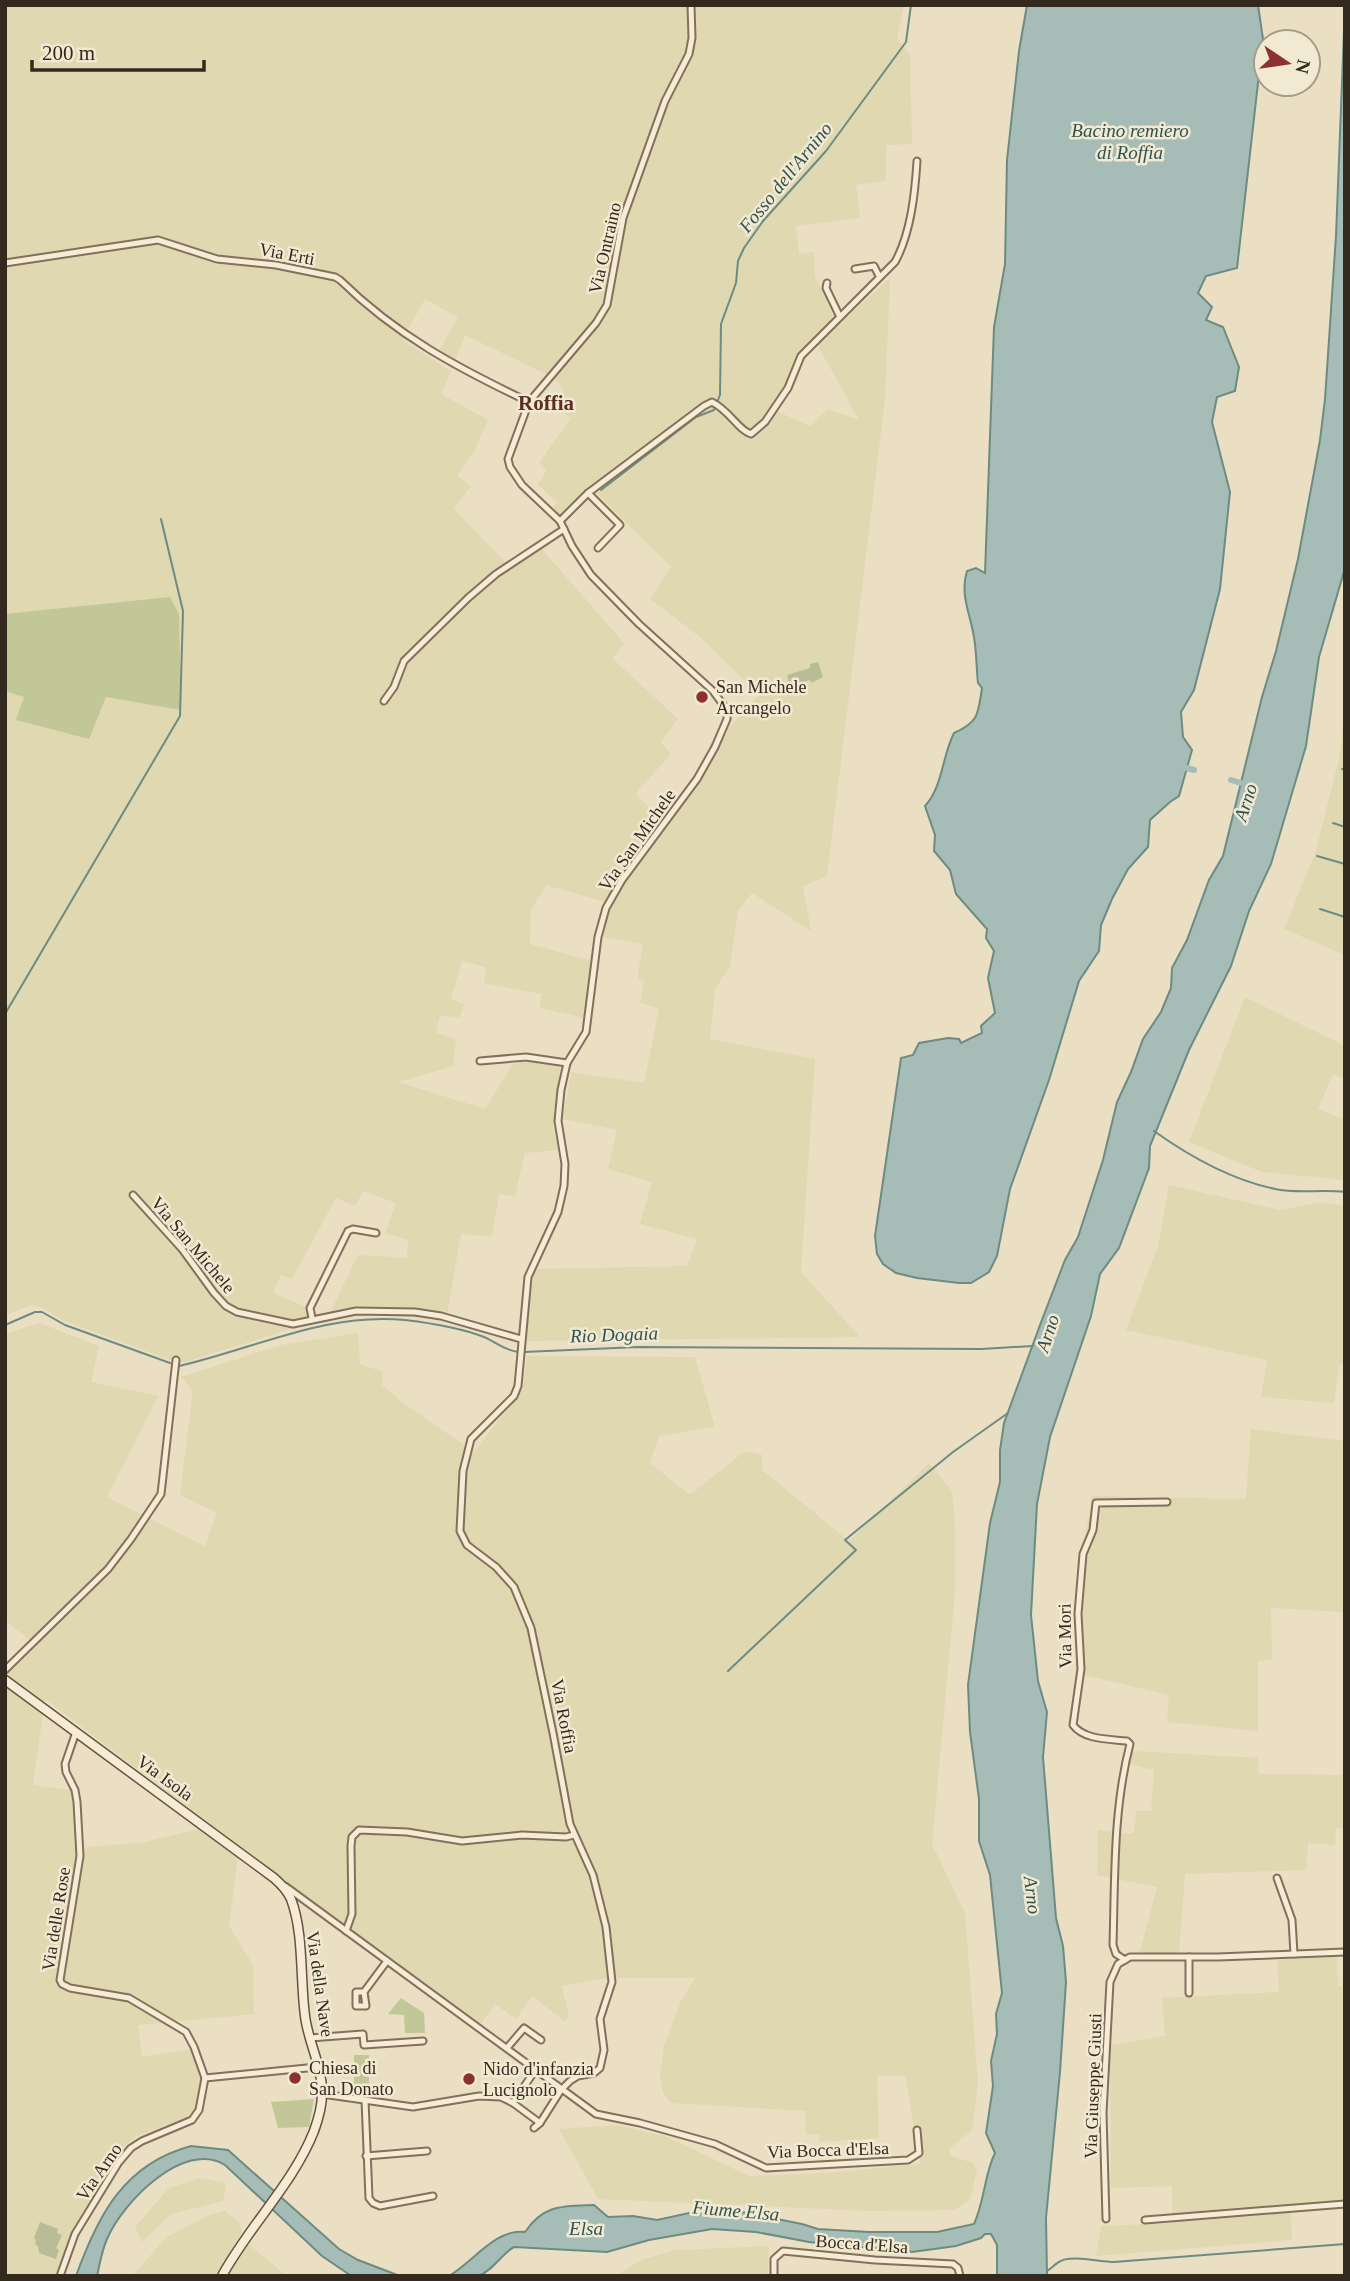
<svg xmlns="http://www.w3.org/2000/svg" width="1350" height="2281" font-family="Georgia,serif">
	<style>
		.farmland { fill: #dfd8b1; fill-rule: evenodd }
		.green { fill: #c2c798 }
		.cemetery { fill: #b8bd97 }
		.water { fill: #a5bdb6; stroke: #6d8b83; stroke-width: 2 }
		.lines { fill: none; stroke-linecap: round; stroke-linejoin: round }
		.stream { stroke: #6d8b83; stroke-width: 2 }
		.canal { stroke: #a5bdb6; stroke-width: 6 }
		.street-casing { stroke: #83705b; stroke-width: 9 }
		.secondary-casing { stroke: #65523f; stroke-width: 11 }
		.street { stroke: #f6ecd6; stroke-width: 5 }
		.secondary { stroke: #f6ecd6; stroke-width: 8 }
		.poi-dot { fill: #8d3031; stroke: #f2e9d2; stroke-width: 2.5 }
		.labels { text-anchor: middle; stroke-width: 5; stroke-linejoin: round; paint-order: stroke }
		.street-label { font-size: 18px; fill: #34291e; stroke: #f2e9d2 }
		.poi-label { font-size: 18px; fill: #34291e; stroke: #f2e9d2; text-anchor: start }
		.water-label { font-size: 19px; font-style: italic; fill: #2f5350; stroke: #f2e9d2 }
		.quarter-label { font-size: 21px; font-weight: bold; fill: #5d2e21; stroke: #f2e9d2 }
	</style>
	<rect width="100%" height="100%" fill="#eadfc3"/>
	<g class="farmland">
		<path d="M 7,5 L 904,5 L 897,38 L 910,55 L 912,144 L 886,145 L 886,181 L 856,185 L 860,218 L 796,226 L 799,254 L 814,252 L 815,276 L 834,318 L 801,352 L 787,386 L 772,409 L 810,426 L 828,409 L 859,420 L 817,344 L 890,278 L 885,399 L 827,876 L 803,886 L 811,931 L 752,893 L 738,911 L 730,966 L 715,989 L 710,1039 L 815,1059 L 801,1272 L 860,1337 L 524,1341 L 535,1269 L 687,1266 L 697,1239 L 640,1224 L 652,1182 L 608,1169 L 617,1130 L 563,1119 L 571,1072 L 644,1083 L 659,1008 L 640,1003 L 644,981 L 637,979 L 643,944 L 602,937 L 612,904 L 546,885 L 531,910 L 530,944 L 592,961 L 585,1018 L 540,1008 L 541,994 L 484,983 L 486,967 L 462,961 L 451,999 L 464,1004 L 460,1017 L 440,1016 L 436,1033 L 456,1039 L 453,1066 L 398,1082 L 485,1109 L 513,1064 L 525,1061 L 560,1067 L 553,1126 L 558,1150 L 525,1153 L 515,1196 L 499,1194 L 492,1237 L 461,1234 L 446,1321 L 371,1313 L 327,1319 L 358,1255 L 407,1258 L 408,1240 L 385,1233 L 396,1203 L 363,1191 L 355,1206 L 336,1198 L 292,1279 L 281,1275 L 273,1293 L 308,1308 L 307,1324 L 185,1362 L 170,1360 L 62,1320 L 43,1308 L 32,1305 L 5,1315 L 5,32 ZM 425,299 L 458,317 L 438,352 L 454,363 L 465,335 L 554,378 L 564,390 L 555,408 L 571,418 L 539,463 L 546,471 L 538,485 L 557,502 L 552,510 L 560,516 L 591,488 L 671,567 L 650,599 L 700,637 L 759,695 L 731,725 L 696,784 L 667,824 L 635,794 L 671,754 L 661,742 L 678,719 L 613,659 L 624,643 L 540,547 L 510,567 L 454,509 L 471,486 L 457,476 L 475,450 L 488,420 L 441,394 L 451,371 L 402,340 Z"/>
		<polygon points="1345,704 1345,955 1284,929 1316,851 1340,755"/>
		<polygon points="1245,997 1345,1046 1345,1079 1333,1074 1318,1109 1345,1120 1345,1180 1262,1172 1189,1142"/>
		<polygon points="1169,1185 1280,1210 1322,1202 1345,1206 1345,1366 1339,1364 1334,1403 1261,1397 1267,1360 1126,1330 1158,1246"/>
		<path d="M 39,1323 L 99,1346 L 91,1382 L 158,1396 L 107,1497 L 205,1546 L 217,1513 L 180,1495 L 193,1390 L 181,1377 L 281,1345 L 358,1333 L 360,1364 L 383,1372 L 382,1385 L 402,1402 L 474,1452 L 523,1389 L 527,1356 L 695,1357 L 715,1427 L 659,1436 L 650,1463 L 690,1495 L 745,1451 L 762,1455 L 762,1470 L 849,1541 L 929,1463 L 952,1491 L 955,1525 L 955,1593 L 932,1844 L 965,1913 L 978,2084 L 972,2130 L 949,2149 L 951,2156 L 973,2163 L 977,2170 L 970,2199 L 955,2210 L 870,2211 L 598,2199 L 559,2129 L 616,2125 L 667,2137 L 749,2176 L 824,2173 L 921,2164 L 905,2076 L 877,2076 L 879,2138 L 819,2142 L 819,2134 L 806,2134 L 805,2111 L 671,2103 L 663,2093 L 660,2076 L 664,2046 L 681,2001 L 695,1978 L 606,1978 L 562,1986 L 569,2017 L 564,2021 L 532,1996 L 516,2019 L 495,2004 L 480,2025 L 239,1847 L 229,1926 L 253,1965 L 254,2014 L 138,2025 L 142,2057 L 192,2049 L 202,2078 L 194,2112 L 187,2117 L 137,2136 L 119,2150 L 71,2232 L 56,2276 L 5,2276 L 5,1669 L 10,1672 L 37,1646 L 5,1620 L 5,1334 ZM 45,1699 L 212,1826 L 145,1842 L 78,1848 L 71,1790 L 33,1785 Z"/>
		<polygon points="1251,1429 1345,1441 1345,1612 1271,1608 1272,1659 1258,1661 1258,1731 1167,1722 1169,1695 1076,1673 1078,1558 1087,1528 1092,1496 1246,1499"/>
		<polygon points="1133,1751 1258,1758 1259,1774 1345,1775 1345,1828 1336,1828 1335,1845 1308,1843 1306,1870 1185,1874 1179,1954 1138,1959 1157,1887 1097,1875 1098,1830 1133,1834 1137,1811 1151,1811 1154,1770 1129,1764"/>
		<polygon points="1337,1956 1338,1986 1345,1986 1345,2207 1291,2213 1292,2240 1096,2256 1101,2226 1172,2223 1172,2186 1111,2188 1110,2045 1165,2036 1162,1998 1279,1992 1277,1960"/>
		<polygon points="200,2178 226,2183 223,2201 171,2214 142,2242 135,2227 169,2188"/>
		<polygon points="225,2211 239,2222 242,2232 216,2276 132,2276 167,2237 210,2215"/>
		<polygon points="247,2243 287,2276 227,2276"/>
		<polygon points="769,2246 768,2273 765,2276 617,2276 639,2261 675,2250"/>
	</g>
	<g class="green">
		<polygon points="170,597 179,614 181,710 106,697 89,739 16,720 24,697 5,691 5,614"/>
		<polygon points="401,1998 424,2013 425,2033 405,2033 404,2015 388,2014"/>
		<polygon points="354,2055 369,2055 369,2092 354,2090"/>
		<polygon points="314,2099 309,2127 278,2128 271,2102"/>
	</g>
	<g class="cemetery">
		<polygon points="818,662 823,677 811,683 810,680 790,686 787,675 810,668 810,664"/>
		<polygon points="40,2222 58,2229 57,2233 62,2235 56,2248 59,2250 56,2259 39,2253 38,2246 35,2244 36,2240 34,2238"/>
	</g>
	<g class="water">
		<path d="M 1027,5 L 1258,5 L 1263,39 L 1237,268 L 1206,276 L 1198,293 L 1212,307 L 1206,320 L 1223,327 L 1239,367 L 1235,391 L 1217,397 L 1212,422 L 1230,492 L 1220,589 L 1194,690 L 1181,712 L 1183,737 L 1192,750 L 1179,796 L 1170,802 L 1150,820 L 1148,847 L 1128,869 L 1112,899 L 1101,925 L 1099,951 L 1079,981 L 1049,1080 L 1010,1189 L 997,1256 L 989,1272 L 971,1283 L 959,1283 L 917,1278 L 896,1273 L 883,1264 L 877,1254 L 875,1236 L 901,1058 L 913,1055 L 919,1043 L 948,1038 L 959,1039 L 961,1043 L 982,1033 L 981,1026 L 995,1013 L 988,978 L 994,951 L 986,938 L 987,929 L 956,894 L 950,870 L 934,851 L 935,835 L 925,806 C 943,786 942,756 954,733 C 979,722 978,714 982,688 L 978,683 C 976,667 977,649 973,632 C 969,611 960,593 967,571 L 976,568 L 985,573 L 994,327 L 1005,264 L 1007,160 L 1019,51 Z"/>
		<path d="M 1345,5 L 1345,568 L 1319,657 L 1306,746 L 1271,864 L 1249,911 L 1231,966 L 1189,1050 L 1150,1146 L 1149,1168 L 1119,1248 L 1100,1274 L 1091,1316 L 1050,1437 L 1037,1504 L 1031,1615 L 1038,1681 L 1047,1712 L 1043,1757 L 1056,1918 L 1063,1946 L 1066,1982 L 1060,2072 L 1046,2218 L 1047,2276 L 997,2276 L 997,2245 L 991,2234 L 985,2234 L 981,2238 L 956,2246 L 912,2252 L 809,2242 L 756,2232 L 712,2229 L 649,2240 L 607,2252 L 514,2247 C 501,2254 493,2271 478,2276 C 471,2278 458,2276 449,2276 C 473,2262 496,2228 525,2232 C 544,2204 563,2206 594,2205 L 608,2217 L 633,2216 L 657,2220 L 717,2207 L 802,2224 L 818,2229 L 869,2232 L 937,2232 L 974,2224 C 985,2200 984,2175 995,2153 L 986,2133 L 993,2086 L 991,2061 L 997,2034 L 996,2014 L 1002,1993 L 990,1875 L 979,1841 L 979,1799 L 970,1732 L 968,1685 L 990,1523 L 1000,1482 L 1000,1450 L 1004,1423 L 1040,1325 L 1065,1260 L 1078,1237 L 1103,1160 L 1117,1102 L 1131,1072 L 1143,1039 L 1161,1012 L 1171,988 L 1172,968 L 1187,940 L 1209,880 L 1223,856 L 1262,697 L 1276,651 L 1298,559 L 1320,440 L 1325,399 L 1336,236 Z"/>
		<path d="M 191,2146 L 228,2150 L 339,2249 L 358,2260 L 400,2276 L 350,2275 L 322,2256 L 225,2165 C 184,2139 122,2203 107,2239 C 102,2250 100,2263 97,2276 L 76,2276 C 98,2215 124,2164 191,2146 Z"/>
	</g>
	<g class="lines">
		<g class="stream">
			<polyline points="601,490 696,417 714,410 720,395 721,324 736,283 738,261 744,248 763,221 826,151 906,42 911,5"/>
			<polyline points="1342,769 1345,770"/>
			<polyline points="1333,823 1345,827"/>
			<polyline points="1317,856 1345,864"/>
			<polyline points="1320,909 1345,917"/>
			<polyline points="5,1014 180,716 183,611 161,519"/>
			<path d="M 1154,1131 C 1189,1156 1232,1180 1275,1189 C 1298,1194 1322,1189 1345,1192"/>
			<polyline points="5,1325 35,1312 42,1312 65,1325 170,1363"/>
			<polyline points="524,1352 638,1347 981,1349 1033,1346"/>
			<path d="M 179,1366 C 254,1349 326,1312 405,1320 C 430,1323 461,1328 484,1337 C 496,1342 505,1351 519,1352"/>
			<polyline points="728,1671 856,1550 845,1540 953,1452 1008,1413"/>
			<path d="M 1047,2271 C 1052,2268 1056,2263 1061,2261 C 1071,2255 1101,2262 1114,2262 L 1345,2244"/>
		</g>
		<g class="canal">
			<polyline points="1187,768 1194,770"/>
			<polyline points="1231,780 1241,783"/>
		</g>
		<defs>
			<g id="street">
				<path d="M 5,263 L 158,240 L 217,259 L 276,265 L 335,277 L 340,280 C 397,336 458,368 529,402"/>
				<polyline points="855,269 874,266 879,276"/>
				<polyline points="827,283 826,288 839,315"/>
				<polyline points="588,493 620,525 598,548"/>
				<path d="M 560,521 L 588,493 L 704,406 L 712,402 C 730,411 738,430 751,434 L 765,422 L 788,388 L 801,356 L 895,262 C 911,233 915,193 917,161"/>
				<polyline points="384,701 394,687 404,661 468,598 496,574 564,529"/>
				<polyline points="480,1061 526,1057 567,1063"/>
				<polyline points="133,1195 182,1249 214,1293 226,1306 237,1312 293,1324 356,1311 415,1312 441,1316 521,1339"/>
				<polyline points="312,1318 310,1308 312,1304 348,1231 353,1229 376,1233"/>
				<polyline points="5,1670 108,1569 131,1539 161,1494 176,1360"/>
				<polyline points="76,1732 65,1764 66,1772 75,1790 77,1802 80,1856 60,1980 62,1984 70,1988 129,1998 186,2032 194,2047 205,2078 317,2067"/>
				<polyline points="1277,1878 1292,1920 1294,1954"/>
				<polyline points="285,1886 596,2114 640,2123 715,2144 766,2168 908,2160 919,2153 917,2130"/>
				<polyline points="346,1931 352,1914 351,1846 352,1837 359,1830 407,1832 462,1841 522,1835 566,1837 574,1835"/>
				<path d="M 1125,1960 L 1116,1954 L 1113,1945 C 1115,1878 1113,1810 1130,1744 L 1127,1741 C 1109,1739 1084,1740 1073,1725 L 1081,1669 L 1078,1614 L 1083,1554 L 1093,1530 L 1096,1503 L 1167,1502"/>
				<polyline points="364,1992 356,1992 356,2006 366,2006 364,1992 387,1961"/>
				<polyline points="1189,1993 1189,1957"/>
				<polyline points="310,2038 363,2034 364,2045 423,2041"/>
				<polyline points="507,2048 524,2028 541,2040"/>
				<polyline points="322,2094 413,2107 479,2096 501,2097 513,2103 540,2123"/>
				<polyline points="365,2100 369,2198 373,2203 380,2206 433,2196"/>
				<polyline points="513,2103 536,2069"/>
				<polyline points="534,2128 540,2123 561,2090 570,2081 578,2076 594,2073 600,2068 604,2050 600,2019 612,1982 606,1927 593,1875 570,1824 553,1733 531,1628 514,1587 496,1567 467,1545 460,1531 463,1471 471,1439 514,1396 518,1386 528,1277 558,1212 564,1186 565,1164 558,1121 561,1090 567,1063 586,1032 598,937 606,908 622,880 697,779 715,747 727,719 727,710 713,691 639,624 591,575 572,546 560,521 522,485 510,467 508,459 529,402 596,323 607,305 623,218 665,101 689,54 692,38 691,5"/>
				<polyline points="366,2156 427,2151"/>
				<polyline points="1106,2219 1103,2113 1110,1982 1118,1964 1130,1957 1218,1957 1345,1952"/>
				<polyline points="1145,2220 1345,2204"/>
				<polyline points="60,2276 75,2234 119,2162 131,2148 142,2141 192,2120 199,2110 205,2078"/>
				<polyline points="774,2276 774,2259 783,2251 875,2260 953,2264 958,2268 960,2276"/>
			</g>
			<path id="secondary" d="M 5,1680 L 274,1878 C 281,1884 287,1890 291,1899 C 304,1933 300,1979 305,2016 C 308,2042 323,2068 322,2094 C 322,2106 318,2120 314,2131 C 293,2184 249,2226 222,2276"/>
		</defs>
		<use href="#street" class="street-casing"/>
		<use href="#secondary" class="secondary-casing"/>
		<use href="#street" class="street"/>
		<use href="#secondary" class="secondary"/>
	</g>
	<g class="poi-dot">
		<circle cx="702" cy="697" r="7"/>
		<circle cx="295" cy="2078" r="7"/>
		<circle cx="469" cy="2079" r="7"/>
	</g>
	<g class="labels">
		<g class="street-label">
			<text transform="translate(605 248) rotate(-77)" y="6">Via Ontraino</text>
			<text transform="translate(287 254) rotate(11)" y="6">Via Erti</text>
			<text transform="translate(637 840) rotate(-55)" y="6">Via San Michele</text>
			<text transform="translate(193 1245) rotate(50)" y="6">Via San Michele</text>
			<text transform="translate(1065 1636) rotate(-91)" y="6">Via Mori</text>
			<text transform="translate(564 1716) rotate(79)" y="6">Via Roffia</text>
			<text transform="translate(165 1778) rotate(36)" y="6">Via Isola</text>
			<text transform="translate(56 1919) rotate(-81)" y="6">Via delle Rose</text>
			<text transform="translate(320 1984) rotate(82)" y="6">Via della Nave</text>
			<text transform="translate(1093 2086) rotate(-88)" y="6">Via Giuseppe Giusti</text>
			<text transform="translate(828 2150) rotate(-2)" y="6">Via Bocca d'Elsa</text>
			<text transform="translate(99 2172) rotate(-55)" y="6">Via Arno</text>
			<text transform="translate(862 2244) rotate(4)" y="6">Bocca d'Elsa</text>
		</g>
		<g class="poi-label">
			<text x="716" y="693">San Michele<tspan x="716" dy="21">Arcangelo</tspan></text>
			<text x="309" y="2074">Chiesa di<tspan x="309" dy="21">San Donato</tspan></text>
			<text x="483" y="2075">Nido d'infanzia<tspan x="483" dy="21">Lucignolo</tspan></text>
		</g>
		<g class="water-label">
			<text x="1130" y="137">Bacino remiero<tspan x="1130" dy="22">di Roffia</tspan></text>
			<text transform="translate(785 177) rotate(-51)" y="7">Fosso dell'Arnino</text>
			<text transform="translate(1245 802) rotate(-72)" y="7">Arno</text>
			<text transform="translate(1047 1333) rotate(-72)" y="7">Arno</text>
			<text transform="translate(614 1334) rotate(-2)" y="7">Rio Dogaia</text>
			<text transform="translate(1033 1895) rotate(83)" y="7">Arno</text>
			<text transform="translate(736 2210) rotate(5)" y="7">Fiume Elsa</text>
			<text x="586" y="2235">Elsa</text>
		</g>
		<g class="quarter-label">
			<text x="546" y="410">Roffia</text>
		</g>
	</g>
	<rect width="1350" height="2281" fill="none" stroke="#34291e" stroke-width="14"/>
	<g transform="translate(1287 63) rotate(103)"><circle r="33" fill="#f2e9d2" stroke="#a69c8a" stroke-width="2"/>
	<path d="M0-5L12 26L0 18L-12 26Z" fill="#8d3031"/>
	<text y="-10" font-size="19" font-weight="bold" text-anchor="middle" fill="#34291e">N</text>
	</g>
	<path d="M32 60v10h172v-10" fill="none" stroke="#34291e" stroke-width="3.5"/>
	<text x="42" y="60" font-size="21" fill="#34291e" stroke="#f2e9d2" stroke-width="5" paint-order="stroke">200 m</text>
</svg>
